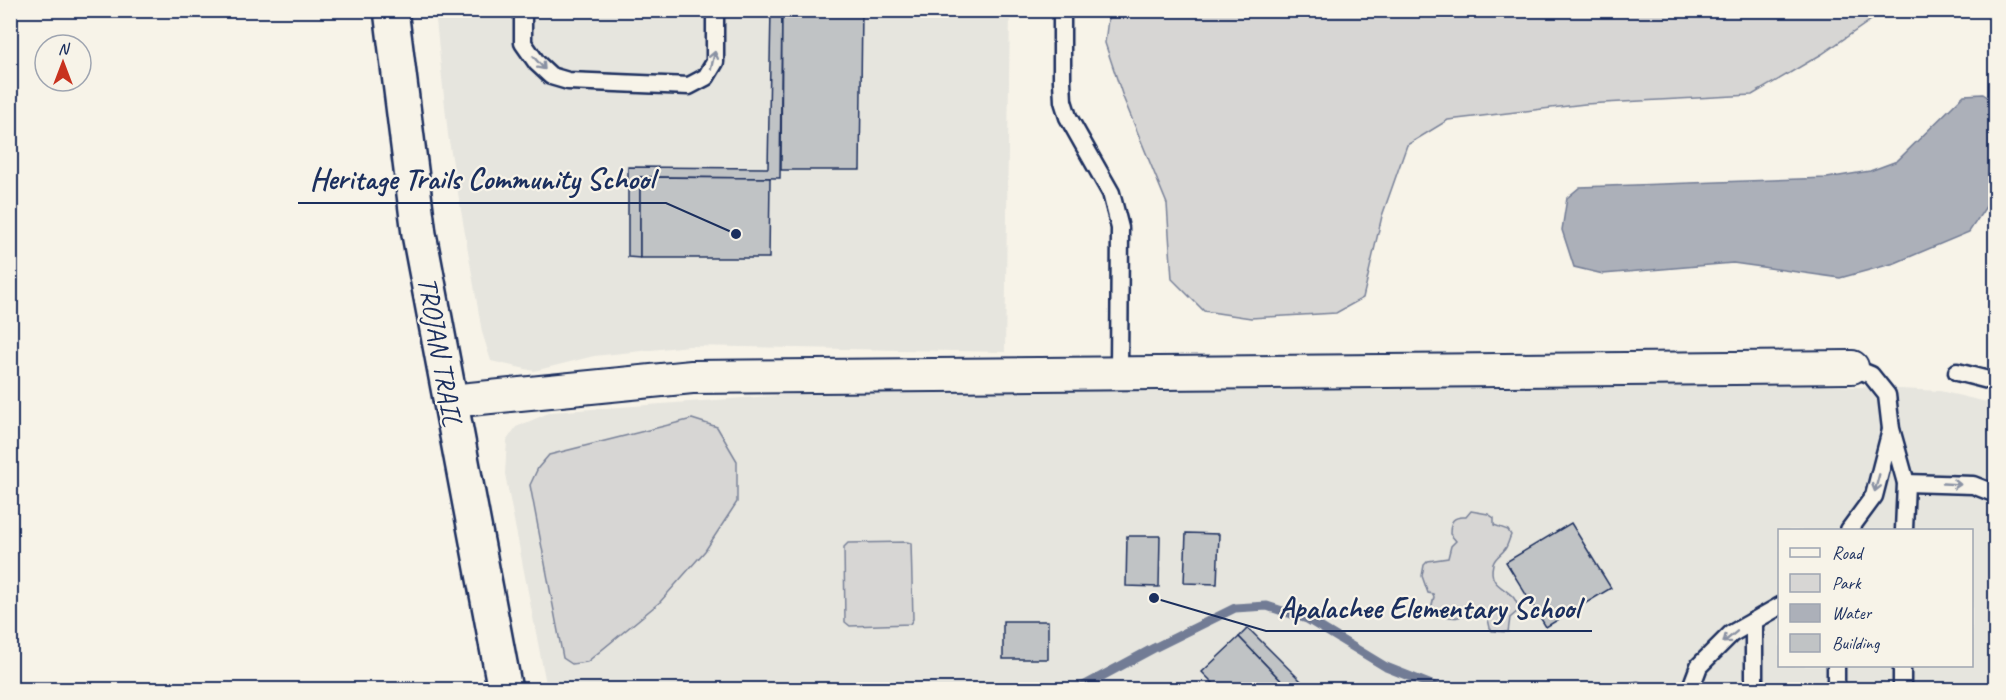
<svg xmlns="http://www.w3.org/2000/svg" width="2006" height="700" font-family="Caveat,sans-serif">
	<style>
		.built { fill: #e6e5de; fill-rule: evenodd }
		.green { fill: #d7d6d4; stroke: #798299; stroke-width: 1.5 }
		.water { fill: #acb0b9; stroke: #727c95; stroke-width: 1.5 }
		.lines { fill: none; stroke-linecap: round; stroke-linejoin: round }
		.stream { stroke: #727c95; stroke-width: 9 }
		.building { fill: #c0c3c5; stroke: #1b2f5e; stroke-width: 1.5 }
		.service-casing { stroke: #1b2f5e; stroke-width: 21 }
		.minor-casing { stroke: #1b2f5e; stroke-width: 36 }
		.tertiary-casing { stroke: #1b2f5e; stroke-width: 38 }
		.service { stroke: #f7f3e8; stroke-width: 16 }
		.minor { stroke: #f7f3e8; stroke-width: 32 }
		.tertiary { stroke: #f7f3e8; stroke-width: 33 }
		.oneway { stroke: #8991a3 }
		.labels { text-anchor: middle; stroke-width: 4.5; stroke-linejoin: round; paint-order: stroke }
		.street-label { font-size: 28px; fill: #1b2f5e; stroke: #f7f3e8 }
		.leader { fill: none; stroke: #1b2f5e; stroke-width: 2 }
		.callout-dot { fill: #1b2f5e; stroke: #f7f3e8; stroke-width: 2 }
		.callout-label { font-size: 30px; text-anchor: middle; font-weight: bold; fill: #1b2f5e; stroke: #f7f3e8; stroke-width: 4.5; stroke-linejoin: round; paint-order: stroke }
	</style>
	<rect width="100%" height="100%" fill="#f7f3e8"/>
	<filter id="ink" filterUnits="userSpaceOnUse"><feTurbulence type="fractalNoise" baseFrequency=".0167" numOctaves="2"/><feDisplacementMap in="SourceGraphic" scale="12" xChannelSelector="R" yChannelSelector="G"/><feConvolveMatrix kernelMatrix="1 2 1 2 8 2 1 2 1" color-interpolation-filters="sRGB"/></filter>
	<g filter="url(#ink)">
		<g class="built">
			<polygon points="435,11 1010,11 1005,352 689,346 594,356 534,371 491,361 482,332 448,135"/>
			<path d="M 1779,383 L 1940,391 L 1995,404 L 1995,689 L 547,689 L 505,474 L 507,440 L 516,427 L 551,412 L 895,387 ZM 1780,530 L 1972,530 L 1972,666 L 1780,666 Z"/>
		</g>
		<g class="green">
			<polygon points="1109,11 1109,10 1884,11 1822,54 1752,95 1585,104 1448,120 1407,145 1382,216 1363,298 1336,313 1251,318 1204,311 1172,279 1167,204 1123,97 1105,43"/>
			<polygon points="692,419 717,427 737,461 737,502 705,551 660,602 587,662 572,664 563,658 530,485 538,468 549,455"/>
			<path d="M 1471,511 L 1488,514 L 1494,518 L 1494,525 L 1508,530 L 1511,535 C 1509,539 1508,545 1505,549 C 1502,554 1495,557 1493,564 C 1486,592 1518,586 1518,611 L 1510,618 L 1508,632 L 1492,631 L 1490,628 L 1488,619 C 1473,607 1474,613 1458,617 C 1452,619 1435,614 1431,609 L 1434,597 L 1433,594 L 1428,593 L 1422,576 L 1424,565 L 1428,561 L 1448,558 L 1451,546 L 1456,541 L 1450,534 C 1450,521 1453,516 1466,517 Z"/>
			<polygon points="907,542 911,543 913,619 910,624 850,626 845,622 844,547 848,543"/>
		</g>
		<polygon class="water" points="1983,94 1995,102 1995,193 1969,232 1895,263 1840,278 1733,263 1603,274 1574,267 1562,230 1567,198 1580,187 1827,178 1870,171 1897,161 1964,95"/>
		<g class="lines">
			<g class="stream">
				<polyline points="1076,690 1154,648 1235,608 1267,606 1307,619 1386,667 1444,690"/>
				<polyline points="1615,690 1638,685"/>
			</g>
		</g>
		<g class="building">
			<polygon points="771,10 782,10 780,178 640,177 640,258 628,257 628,167 768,168"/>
			<polygon points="782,10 862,10 860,170 781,170"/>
			<polygon points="640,177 770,178 769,258 640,258"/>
			<polygon points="1571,523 1611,588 1546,627 1506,562"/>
			<polygon points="1186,533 1219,534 1217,584 1184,583"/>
			<polygon points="1127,536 1160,536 1159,587 1126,586"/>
			<rect x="1003" y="621" width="45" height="38"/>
			<polygon points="1248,628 1310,690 1290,690 1239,637"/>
			<polygon points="1239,637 1290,690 1220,690 1202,672"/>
		</g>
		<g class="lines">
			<defs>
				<g id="service">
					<polyline points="523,10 523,43 537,63 551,76 568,81 689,86 706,77 715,62 715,10"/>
					<polyline points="1062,10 1062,81 1063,101 1068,117 1111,193 1120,228 1119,372"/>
					<polyline points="1852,367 1871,375 1887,395 1891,429 1906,483 1904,530"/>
					<polyline points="1957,372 1996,382"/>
					<polyline points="1906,483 1973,485 1996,494"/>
					<polyline points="1849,530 1874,496 1891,430"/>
					<polyline points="1836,666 1836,690"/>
					<polyline points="1690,690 1699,666 1731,634 1780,606"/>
					<polyline points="1754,690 1754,621"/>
					<polyline points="1902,690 1902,666"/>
				</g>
				<polyline id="minor" points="450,401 692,377 1852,367"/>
				<polyline id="tertiary" points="391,10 419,234 505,690"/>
			</defs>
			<use href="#service" class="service-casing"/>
			<use href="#minor" class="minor-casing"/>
			<use href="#tertiary" class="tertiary-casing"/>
			<use href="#service" class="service"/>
			<use href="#minor" class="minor"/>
			<use href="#tertiary" class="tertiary"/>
		</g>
		<defs><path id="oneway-shaft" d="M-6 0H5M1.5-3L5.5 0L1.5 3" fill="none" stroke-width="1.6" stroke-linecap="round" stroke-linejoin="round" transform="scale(1.5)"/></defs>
		<g class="oneway">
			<use href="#oneway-shaft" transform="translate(713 60) rotate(-77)"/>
			<use href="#oneway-shaft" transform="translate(539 63) rotate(48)"/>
			<use href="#oneway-shaft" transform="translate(1877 483) rotate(105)"/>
			<use href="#oneway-shaft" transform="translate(1952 484) rotate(3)"/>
			<use href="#oneway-shaft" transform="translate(1730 637) rotate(141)"/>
		</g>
	</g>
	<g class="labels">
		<g class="street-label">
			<text transform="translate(441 351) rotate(80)" y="10">TROJAN TRAIL</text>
		</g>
	</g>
	<path class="leader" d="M736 234L666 203H298M1154 598L1266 631H1592"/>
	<g class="callout-dot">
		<circle cx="736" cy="234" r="6"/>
		<circle cx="1154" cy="598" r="6"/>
	</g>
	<g class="callout-label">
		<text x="482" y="189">Heritage Trails Community School</text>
		<text x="1429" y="618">Apalachee Elementary School</text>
	</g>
	<rect width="2006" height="700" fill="none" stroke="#f7f3e8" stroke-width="36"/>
	<rect x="18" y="18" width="1970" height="664" fill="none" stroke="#1b2f5e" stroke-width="2" filter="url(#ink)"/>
	<rect x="1778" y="529" width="195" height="138" fill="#f7f3e8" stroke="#9fa5b1" stroke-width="1.5"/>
	<rect x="1790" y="548" width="30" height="9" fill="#f7f3e8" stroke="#9fa5b1" stroke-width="1.5"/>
	<text x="1832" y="559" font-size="18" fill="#1b2f5e">Road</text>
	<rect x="1790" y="574" width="30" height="18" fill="#d7d6d4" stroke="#9fa5b1" stroke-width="1.5"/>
	<text x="1832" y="589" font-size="18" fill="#1b2f5e">Park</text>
	<rect x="1790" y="604" width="30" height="18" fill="#acb0b9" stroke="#9fa5b1" stroke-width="1.5"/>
	<text x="1832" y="619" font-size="18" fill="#1b2f5e">Water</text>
	<rect x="1790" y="634" width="30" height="18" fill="#c0c3c5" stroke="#9fa5b1" stroke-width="1.5"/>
	<text x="1832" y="649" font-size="18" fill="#1b2f5e">Building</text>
	<g transform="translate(63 63)"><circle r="28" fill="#f7f3e8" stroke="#9fa5b1" stroke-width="1.5"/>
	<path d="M0-4.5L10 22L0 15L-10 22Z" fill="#c8321e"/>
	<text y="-9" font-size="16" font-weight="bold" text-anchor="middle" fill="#1b2f5e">N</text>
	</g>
</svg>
